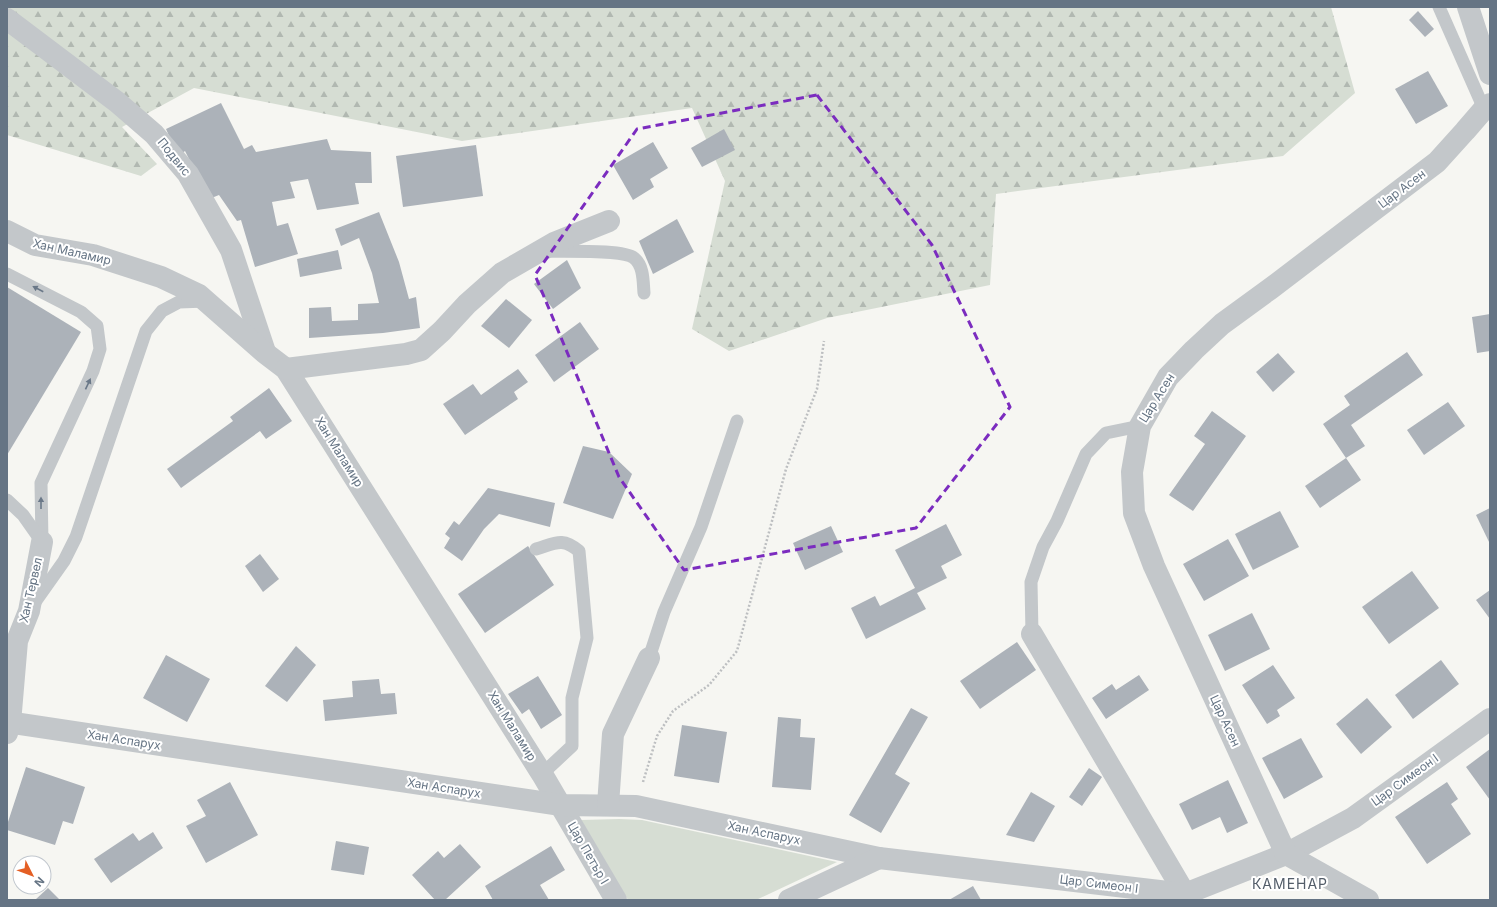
<svg xmlns="http://www.w3.org/2000/svg" width="1497" height="907" font-family="Inter,sans-serif">
	<style>
		.green { fill: #d6ddd3 }
		.forest { fill: url(#forest-firs) }
		.building { fill: #acb2b9 }
		.lines { fill: none; stroke-linecap: round; stroke-linejoin: round }
		.path { stroke: #bdbfc1; stroke-width: 2.5; stroke-dasharray: 2 2; stroke-linecap: butt }
		.lane { stroke: #c3c7ca; stroke-width: 13 }
		.street { stroke: #c3c7ca; stroke-width: 22 }
		.oneway { fill: #6a7888 }
		.marked { fill: none; stroke: #7b2cbf; stroke-width: 3; stroke-dasharray: 8 5; stroke-linejoin: round }
		.labels { text-anchor: middle; stroke-width: 4; stroke-linejoin: round; paint-order: stroke }
		.street-label { font-size: 12px; fill: #657484; stroke: #fff }
		.quarter-label { font-size: 14px; letter-spacing: 1px; fill: #535d69; stroke: #fff }
	</style>
	<defs>
		<pattern id="forest-firs" width="22" height="20" patternUnits="userSpaceOnUse"><rect width="22" height="20" fill="#d6ddd3"/><path d="M5 1l3.5 6h-7zM16 11l3.5 6h-7z" fill="#b1b8b1"/></pattern>
	</defs>
	<rect width="100%" height="100%" fill="#f6f6f2"/>
	<polygon class="green" points="619,819 642,820 837,862 756,900 628,900 581,820"/>
	<polygon class="forest" points="7,7 1331,7 1355,93 1283,156 996,194 990,285 827,318 729,351 692,329 725,181 692,108 462,141 194,88 122,127 157,164 141,176 7,135"/>
	<g class="building">
		<polygon points="1418,11 1434,29 1425,37 1409,20"/>
		<polygon points="1428,71 1448,106 1416,124 1395,89"/>
		<polygon points="221,103 244,149 252,145 256,152 327,139 331,150 371,152 372,183 355,183 359,204 317,210 308,179 290,182 295,198 272,202 277,226 288,223 298,254 255,267 241,220 237,221 219,195 209,199 185,151 181,154 174,147 166,129"/>
		<polygon points="724,129 735,150 702,167 691,148"/>
		<polygon points="653,142 668,168 650,179 654,187 633,200 613,165"/>
		<polygon points="476,145 483,196 403,207 396,156"/>
		<polygon points="379,212 399,262 409,299 416,297 420,328 383,333 309,338 309,308 331,307 332,321 358,320 358,304 379,303 372,273 359,238 341,246 335,229"/>
		<polygon points="677,219 694,252 653,274 639,241"/>
		<polygon points="338,250 342,269 300,277 297,259"/>
		<polygon points="567,260 581,288 553,309 534,284"/>
		<polygon points="7,287 81,332 7,455"/>
		<polygon points="506,299 532,320 509,348 481,326"/>
		<polygon points="1490,314 1490,351 1477,353 1472,317"/>
		<polygon points="580,322 599,349 554,382 535,355"/>
		<polygon points="1407,352 1423,375 1351,425 1365,446 1346,458 1323,424 1350,405 1344,396"/>
		<polygon points="1278,353 1295,372 1273,392 1256,372"/>
		<polygon points="518,369 528,382 514,392 518,399 465,435 443,404 473,384 481,395"/>
		<polygon points="269,388 292,421 266,439 260,431 181,488 167,469 233,421 230,417"/>
		<polygon points="1448,402 1465,426 1424,455 1407,430"/>
		<polygon points="1212,411 1246,436 1193,511 1169,495 1205,444 1194,436"/>
		<polygon points="583,446 609,452 632,474 613,519 563,503"/>
		<polygon points="1346,458 1361,480 1320,508 1305,486"/>
		<polygon points="488,488 555,503 550,527 499,514 484,529 462,561 444,548 450,538 445,534 454,521 459,525"/>
		<polygon points="1490,508 1490,544 1476,515"/>
		<polygon points="1280,511 1299,547 1253,570 1235,534"/>
		<polygon points="946,524 962,555 941,566 947,578 917,593 926,609 866,639 851,608 875,596 880,606 915,588 895,550"/>
		<polygon points="831,526 843,552 805,570 793,543"/>
		<polygon points="1228,539 1249,576 1204,601 1183,564"/>
		<polygon points="528,546 554,585 485,633 458,594"/>
		<polygon points="260,554 279,579 263,592 245,566"/>
		<polygon points="1412,571 1439,608 1389,644 1362,607"/>
		<polygon points="1490,590 1490,619 1476,600"/>
		<polygon points="1252,613 1270,649 1225,671 1208,635"/>
		<polygon points="1017,642 1036,670 980,709 960,681"/>
		<polygon points="296,646 316,665 287,702 265,686"/>
		<polygon points="166,655 210,679 187,722 143,698"/>
		<polygon points="1441,660 1459,684 1413,719 1395,695"/>
		<polygon points="1273,665 1295,698 1277,710 1280,716 1267,724 1242,685"/>
		<polygon points="1139,675 1149,690 1106,719 1092,698 1112,684 1116,690"/>
		<polygon points="538,676 562,715 541,729 529,709 522,714 508,694"/>
		<polygon points="379,679 381,694 395,693 397,714 325,721 323,700 353,697 352,681"/>
		<polygon points="1367,698 1392,727 1361,754 1336,724"/>
		<polygon points="911,708 928,717 895,774 910,783 881,833 849,815"/>
		<polygon points="778,717 801,719 800,737 815,738 811,790 772,787"/>
		<polygon points="682,725 727,732 719,783 674,776"/>
		<polygon points="1301,738 1323,777 1284,799 1262,758"/>
		<polygon points="1490,749 1490,800 1466,767"/>
		<polygon points="26,767 85,787 73,824 63,821 55,845 7,830 7,825"/>
		<polygon points="1089,768 1102,777 1082,806 1069,797"/>
		<polygon points="1228,780 1248,823 1227,833 1220,817 1192,830 1179,804"/>
		<polygon points="230,782 258,835 206,863 186,826 206,816 197,800"/>
		<polygon points="1447,782 1458,799 1451,804 1471,834 1427,864 1395,817"/>
		<polygon points="1031,792 1055,806 1034,842 1006,835"/>
		<polygon points="153,832 163,848 111,883 94,859 133,833 139,841"/>
		<polygon points="336,841 369,847 364,875 331,870"/>
		<polygon points="460,844 481,867 445,900 435,900 412,875 438,851 444,858"/>
		<polygon points="551,846 565,870 540,885 549,900 493,900 485,886"/>
		<polygon points="973,886 981,900 949,900"/>
		<polygon points="48,888 60,900 35,900"/>
	</g>
	<g class="lines">
		<polyline class="path" points="643,782 657,736 673,711 709,685 737,651 786,469 817,389 824,341"/>
		<g class="lane">
			<polyline points="1439,7 1484,109"/>
			<path d="M 545,251 C 562,252 623,249 634,258 C 644,266 643,282 644,293"/>
			<polyline points="7,274 81,312 97,326 100,349 93,371 41,483 42,542"/>
			<polyline points="7,500 23,515 42,542"/>
			<path d="M 536,549 C 556,543 562,537 579,551 L 587,638 L 572,698 L 572,746 L 542,774"/>
			<polyline points="35,602 64,561 76,537 146,331 162,311 179,302 206,301"/>
			<polyline points="1032,634 1031,582 1043,547 1057,521 1086,454 1106,433 1140,426"/>
			<polyline points="649,658 664,612 701,527 737,421"/>
		</g>
		<g class="street">
			<polyline points="1468,7 1490,74"/>
			<polyline points="7,19 117,102 154,134 188,174 231,250 265,352"/>
			<polyline points="7,231 35,245 93,255 161,277 199,295 265,353 286,369 542,774 616,900"/>
			<polyline points="286,369 406,354 421,350 442,331 467,304 502,273 554,243 609,221"/>
			<polyline points="1032,634 1185,894 1191,900"/>
			<polyline points="7,722 561,805 636,806 879,858 1185,894 1286,854 1353,818 1490,719"/>
			<polyline points="7,733 10,723 17,641 29,611 42,542"/>
			<polyline points="608,805 613,734 649,658"/>
			<polyline points="789,900 879,858"/>
			<polyline points="1368,900 1286,854 1154,566 1134,513 1132,472 1140,426 1168,377 1194,350 1222,324 1270,289 1437,162 1465,131 1484,109 1490,104"/>
		</g>
	</g>
	<defs><path id="oneway-solid" d="M-6-.8H1V-3.2L6.5 0L1 3.2V.8H-6Z"/></defs>
	<g class="oneway">
		<use href="#oneway-solid" transform="translate(38 289) rotate(-152)"/>
		<use href="#oneway-solid" transform="translate(88 384) rotate(-65)"/>
		<use href="#oneway-solid" transform="translate(41 503) rotate(-90)"/>
	</g>
	<path class="marked" d="M 817,95 L 932,245 L 1010,407 L 916,528 L 684,570 L 619,477 L 535,275 L 637,129 Z"/>
	<g class="labels">
		<g class="street-label">
			<text transform="translate(174 157) rotate(51)" y="4">Подвис</text>
			<text transform="translate(1402 189) rotate(-37)" y="4">Цар Асен</text>
			<text transform="translate(72 252) rotate(13)" y="4">Хан Маламир</text>
			<text transform="translate(1157 398) rotate(-58)" y="4">Цар Асен</text>
			<text transform="translate(339 452) rotate(58)" y="4">Хан Маламир</text>
			<text transform="translate(31 590) rotate(-77)" y="4">Хан Тервел</text>
			<text transform="translate(1225 721) rotate(65)" y="4">Цар Асен</text>
			<text transform="translate(512 726) rotate(58)" y="4">Хан Маламир</text>
			<text transform="translate(124 740) rotate(9)" y="4">Хан Аспарух</text>
			<text transform="translate(1405 780) rotate(-36)" y="4">Цар Симеон I</text>
			<text transform="translate(444 788) rotate(9)" y="4">Хан Аспарух</text>
			<text transform="translate(764 833) rotate(12)" y="4">Хан Аспарух</text>
			<text transform="translate(588 853) rotate(60)" y="4">Цар Петър I</text>
			<text transform="translate(1099 884) rotate(7)" y="4">Цар Симеон I</text>
		</g>
		<g class="quarter-label">
			<text x="1290" y="889">КАМЕНАР</text>
		</g>
	</g>
	<rect width="1497" height="907" fill="none" stroke="#657484" stroke-width="16"/>
	<g transform="translate(32 875) rotate(132)"><circle r="19" fill="#ffffff" stroke="#c1c7ce"/>
	<path d="M0-3L7 15L0 10L-7 15Z" fill="#e45f24"/>
	<text y="-6" font-size="11" font-weight="bold" text-anchor="middle" fill="#657484">N</text>
	</g>
</svg>
